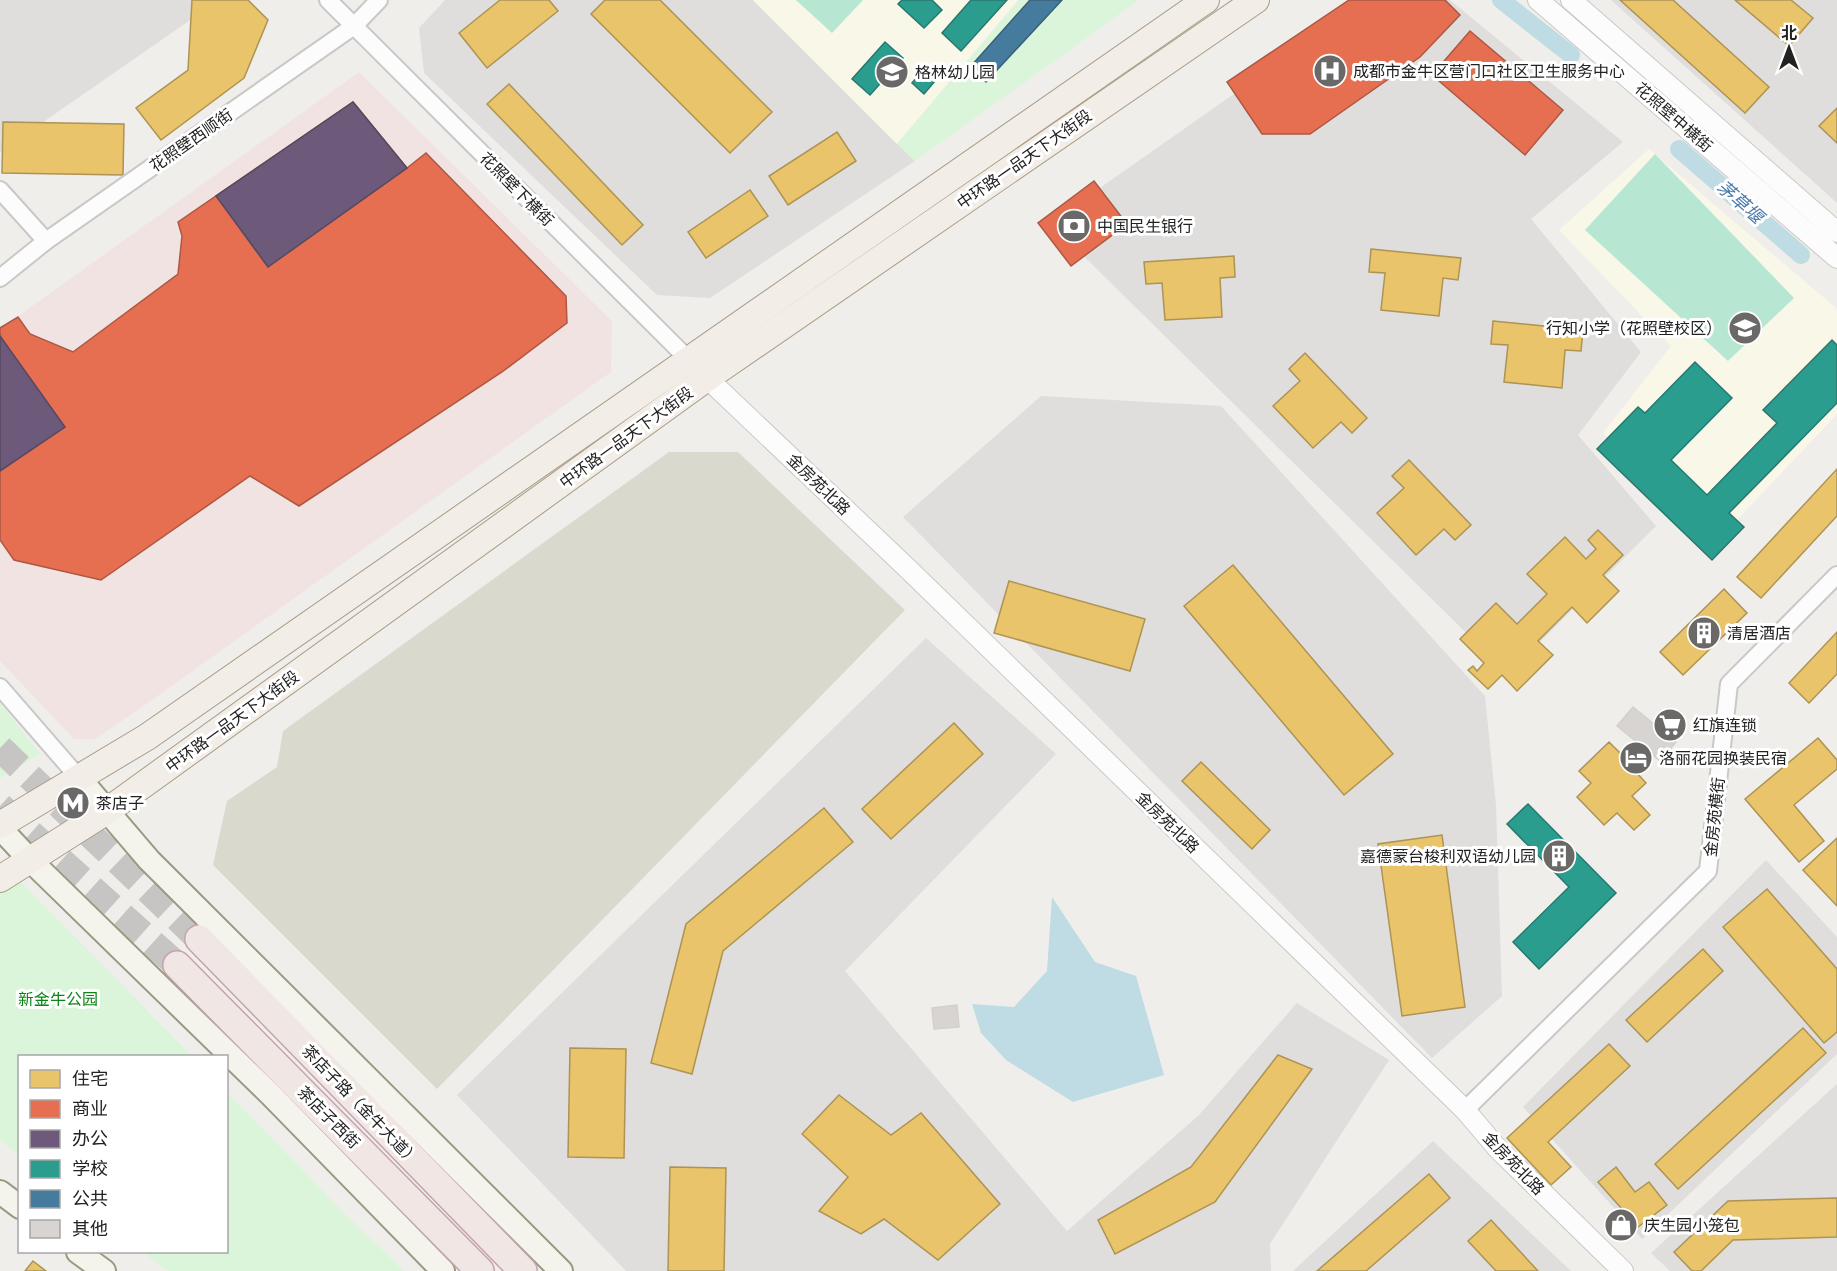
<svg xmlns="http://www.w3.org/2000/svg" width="1837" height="1271" font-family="Roboto,'Noto Sans SC',sans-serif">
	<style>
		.residential { fill: #dfdedc }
		.commercial { fill: #f1e3e1 }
		.education { fill: #f8f7e8 }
		.construction { fill: #d9d9cd }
		.park { fill: #daf5da }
		.pitch { fill: #b7e6d2 }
		.water { fill: #bfdbe3 }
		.homes { fill: #e9c46a; stroke: #ad9354; stroke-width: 1.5 }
		.shops { fill: #e76f51; stroke: #ac5843; stroke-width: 1.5 }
		.offices { fill: #6d597a; stroke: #564860; stroke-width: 1.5 }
		.schools { fill: #2a9d8f; stroke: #28786e; stroke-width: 1.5 }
		.public { fill: #457b9d; stroke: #3a6078; stroke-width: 1.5 }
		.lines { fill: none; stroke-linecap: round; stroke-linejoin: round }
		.canal { stroke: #bfdbe3; stroke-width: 18 }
		.building { fill: #d7d4d2; stroke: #d3d0cc; stroke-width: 1.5 }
		.trunk-tunnel { stroke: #c7c5c3; stroke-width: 27; stroke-dasharray: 27 14; stroke-linecap: butt }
		.minor-casing { stroke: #c9c8c7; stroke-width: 20 }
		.tertiary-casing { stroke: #c9c8c7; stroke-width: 22 }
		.secondary-casing { stroke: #999a82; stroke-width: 26 }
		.primary-casing { stroke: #a79c86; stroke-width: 28 }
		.trunk-casing { stroke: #c5a2ac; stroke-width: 30 }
		.minor { stroke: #fdfcfc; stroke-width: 16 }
		.tertiary { stroke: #fdfcfc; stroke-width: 20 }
		.secondary { stroke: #f4f4ed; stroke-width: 22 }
		.primary { stroke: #f3ede7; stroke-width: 26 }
		.trunk { stroke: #f0e6e4; stroke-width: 27 }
		.labels { text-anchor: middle; stroke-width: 6; stroke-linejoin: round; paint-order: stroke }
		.poi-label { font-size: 16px; fill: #222; stroke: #fff; text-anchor: start }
		.street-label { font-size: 16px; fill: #222; stroke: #fff }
		.park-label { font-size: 16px; fill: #0c8416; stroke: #fff }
		.water-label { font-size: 18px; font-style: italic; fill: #4a7aab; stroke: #fff }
	</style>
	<rect width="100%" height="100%" fill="#f0eeeb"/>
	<g class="residential">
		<polygon points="0,0 219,0 0,152"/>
		<polygon points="445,0 753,0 915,161 710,298 657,295 424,73 419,28"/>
		<polygon points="1368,0 1450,0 1623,142 1531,219 1641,352 1578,435 1656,526 1508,674 1050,223"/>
		<polygon points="1611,0 1837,0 1837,203"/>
		<polygon points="1041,396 1221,406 1485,696 1496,805 1502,996 1432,1058 903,517"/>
		<polygon points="926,638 1056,754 845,971 1067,1231 1199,1115 1297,1003 1389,1060 1270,1244 1271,1271 626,1271 457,1095"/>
		<polygon points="1766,860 1837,937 1837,1054 1642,1239 1523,1107"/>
		<polygon points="1837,1084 1837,1271 1670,1271 1651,1253"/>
		<polygon points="1433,1141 1571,1271 1293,1271"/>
	</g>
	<polygon class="commercial" points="359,72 612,321 611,372 145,705 95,739 74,739 0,661 0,329"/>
	<g class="education">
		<polygon points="753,0 1018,0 897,144"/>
		<polygon points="1649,149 1837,309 1837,414 1719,539 1603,433 1671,346 1559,230"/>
	</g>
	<polygon class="construction" points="669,452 738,452 905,610 437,1089 213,865 227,801 277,767 283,731"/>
	<g class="park">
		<polygon points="1019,0 1139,0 915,161 897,144"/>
		<polygon points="0,703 40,754 0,778"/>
		<polygon points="0,861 192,1056 20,1056 19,1155 0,1140"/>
		<polygon points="227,1092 344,1213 404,1271 168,1271 143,1252 226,1252"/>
	</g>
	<g class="pitch">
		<polygon points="796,0 863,0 832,33"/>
		<polygon points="1655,154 1794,298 1728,361 1585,230"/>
	</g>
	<polygon class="water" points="1052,897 1095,962 1136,976 1164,1075 1073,1102 1006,1060 981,1033 972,1004 1014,1007 1047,971"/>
	<g class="homes">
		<polygon points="192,0 248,0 268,20 244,78 161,140 136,108 188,70"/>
		<polygon points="500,0 549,0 558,11 487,68 459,33"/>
		<polygon points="605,0 660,0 772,112 730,153 591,14"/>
		<polygon points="1620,0 1673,0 1769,87 1745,113"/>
		<polygon points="1735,0 1791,0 1813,18 1789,46"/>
		<polygon points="509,84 643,225 622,245 487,104"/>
		<polygon points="1837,108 1837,143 1819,126"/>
		<polygon points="3,122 124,124 123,175 2,173"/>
		<polygon points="837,132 856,161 788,205 769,176"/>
		<polygon points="750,190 768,216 706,258 688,232"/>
		<polygon points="1371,249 1461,258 1458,280 1443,278 1439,316 1381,310 1385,273 1369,272"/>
		<polygon points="1234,256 1235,277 1220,278 1222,317 1165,320 1162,283 1146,284 1144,262"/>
		<polygon points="1493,321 1583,330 1581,351 1565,350 1562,388 1504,382 1508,345 1491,344"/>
		<polygon points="1305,353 1367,418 1352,433 1341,422 1313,448 1273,406 1300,381 1289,369"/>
		<polygon points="1409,460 1471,525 1455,540 1444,529 1416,555 1377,513 1404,488 1392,476"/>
		<polygon points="1837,469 1837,516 1761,598 1737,577"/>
		<polygon points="1598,530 1623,555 1603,575 1619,591 1587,623 1572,607 1538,641 1553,655 1517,691 1502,675 1488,689 1468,670 1473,666 1477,671 1484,663 1460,639 1496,603 1517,624 1547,594 1527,574 1565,537 1586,559 1596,549 1588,540"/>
		<polygon points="1233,565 1393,754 1344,795 1184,606"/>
		<polygon points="1009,581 1145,619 1130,671 994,633"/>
		<polygon points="1724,589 1747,613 1683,675 1660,652"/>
		<polygon points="1837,632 1837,674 1809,703 1789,683"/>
		<polygon points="954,723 983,754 891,839 862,809"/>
		<polygon points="1818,738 1837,760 1837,769 1794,805 1824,841 1799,862 1745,799"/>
		<polygon points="1609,742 1624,757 1636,746 1649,758 1635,771 1646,783 1632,796 1650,815 1634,830 1617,813 1604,825 1577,797 1591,783 1579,771"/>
		<polygon points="1201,762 1270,830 1252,849 1182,781"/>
		<polygon points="824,808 853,842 723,951 692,1074 651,1063 686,924"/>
		<polygon points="1442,835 1465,1007 1402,1016 1378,844"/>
		<polygon points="1837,838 1837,906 1803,870"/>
		<polygon points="1767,889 1837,969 1837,1032 1824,1043 1723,927"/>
		<polygon points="1703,949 1723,971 1647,1042 1626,1020"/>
		<polygon points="1803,1028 1826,1053 1678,1189 1655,1164"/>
		<polygon points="1609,1044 1630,1066 1548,1142 1571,1167 1551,1185 1507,1138"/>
		<polygon points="570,1048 626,1049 624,1158 568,1157"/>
		<polygon points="1278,1055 1312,1069 1215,1202 1115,1254 1098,1220 1191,1167"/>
		<polygon points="839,1095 891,1135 921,1113 1000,1204 938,1260 884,1219 861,1234 819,1211 848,1177 802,1134"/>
		<polygon points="670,1167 726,1168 724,1271 668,1271"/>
		<polygon points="1616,1167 1635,1192 1649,1182 1667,1205 1638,1227 1598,1182"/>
		<polygon points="1429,1174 1450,1198 1366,1271 1317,1271"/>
		<polygon points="1837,1198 1837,1237 1733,1240 1701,1271 1692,1271 1674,1252 1728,1201"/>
		<polygon points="1491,1220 1538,1271 1496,1271 1468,1241"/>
		<polygon points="33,1261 46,1271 25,1271"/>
	</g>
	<g class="shops">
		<polygon points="1349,0 1445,0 1460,15 1420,57 1310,134 1262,134 1227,82"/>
		<polygon points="1470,31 1563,110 1525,155 1432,75"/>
		<polygon points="353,102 407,168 426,153 566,296 567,323 502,372 299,506 250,476 101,580 14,560 0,540 0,328 18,317 30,334 73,352 178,274 182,236 178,222"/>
		<polygon points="1094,181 1127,224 1071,266 1038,223"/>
	</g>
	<g class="offices">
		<polygon points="353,102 407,168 268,267 216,196"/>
		<polygon points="0,336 65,427 0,471"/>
	</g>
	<g class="schools">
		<polygon points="902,0 932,0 942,10 924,28 898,4"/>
		<polygon points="971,0 1007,0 961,51 942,33"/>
		<polygon points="885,42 903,58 870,95 852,79"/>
		<polygon points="923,70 935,81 924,94 912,83"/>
		<polygon points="1832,340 1837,345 1837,403 1729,513 1744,527 1712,560 1597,449 1638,407 1645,413 1695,362 1732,398 1671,460 1707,495 1777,423 1763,410"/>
		<polygon points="1528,804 1616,893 1539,969 1513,942 1569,887 1507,824"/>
	</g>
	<polygon class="public" points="1030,0 1062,0 986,82 971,66"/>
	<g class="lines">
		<g class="canal">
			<polyline points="1501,0 1571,55"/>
			<polyline points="1679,149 1801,255"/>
		</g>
	</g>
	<g class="building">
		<polygon points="1633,707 1676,742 1660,761 1617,726"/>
		<polygon points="957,1005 959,1027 934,1029 932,1008"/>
	</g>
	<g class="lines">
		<g class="trunk-tunnel">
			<polyline points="0,748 199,939"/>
			<polyline points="0,806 177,965"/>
		</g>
		<defs>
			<g id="minor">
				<polyline points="328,0 695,366"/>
				<polyline points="0,190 46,241"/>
				<polyline points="0,278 46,241 354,26 379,0"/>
				<polyline points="0,687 79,778"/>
				<polyline points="1465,1110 1708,871 1729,684 1837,575"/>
			</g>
			<g id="tertiary">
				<polyline points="1538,0 1837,258"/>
				<polyline points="1571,0 1837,232"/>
				<polyline points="707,378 905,566 1465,1110 1498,1149 1623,1271"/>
			</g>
			<g id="secondary">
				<polyline points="79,778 149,860 561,1271"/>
				<polyline points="0,828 30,860 270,1094 443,1271"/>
				<polyline points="0,1192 20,1207"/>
				<polyline points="78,1252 104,1271"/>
			</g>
			<g id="primary">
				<polyline points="0,825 147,737 1206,0"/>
				<polyline points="0,879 107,811 707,378 1256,0"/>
			</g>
			<g id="trunk">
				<polyline points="199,939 523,1271"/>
				<polyline points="177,965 480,1271"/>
			</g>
		</defs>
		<use href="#minor" class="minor-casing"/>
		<use href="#tertiary" class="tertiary-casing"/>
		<use href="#secondary" class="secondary-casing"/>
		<use href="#primary" class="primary-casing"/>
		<use href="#trunk" class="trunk-casing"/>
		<use href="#minor" class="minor"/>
		<use href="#tertiary" class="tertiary"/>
		<use href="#secondary" class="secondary"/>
		<use href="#primary" class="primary"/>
		<use href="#trunk" class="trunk"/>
	</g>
	<defs>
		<symbol id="hospital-disc" viewBox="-11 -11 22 22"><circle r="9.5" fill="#6a6968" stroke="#fff"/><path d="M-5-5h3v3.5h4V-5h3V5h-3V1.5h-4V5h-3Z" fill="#fff"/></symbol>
		<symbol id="school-disc" viewBox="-11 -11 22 22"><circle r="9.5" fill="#6a6968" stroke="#fff"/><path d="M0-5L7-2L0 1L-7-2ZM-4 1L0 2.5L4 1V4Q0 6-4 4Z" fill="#fff"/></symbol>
		<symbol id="bank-disc" viewBox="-11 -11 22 22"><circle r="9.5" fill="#6a6968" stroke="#fff"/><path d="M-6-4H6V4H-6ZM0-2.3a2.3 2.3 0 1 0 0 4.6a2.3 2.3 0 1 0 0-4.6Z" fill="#fff"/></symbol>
		<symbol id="building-disc" viewBox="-11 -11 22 22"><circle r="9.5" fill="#6a6968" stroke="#fff"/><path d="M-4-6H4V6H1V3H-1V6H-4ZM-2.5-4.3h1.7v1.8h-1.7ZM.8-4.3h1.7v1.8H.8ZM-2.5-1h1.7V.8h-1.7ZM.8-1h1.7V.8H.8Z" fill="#fff"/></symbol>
		<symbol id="supermarket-disc" viewBox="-11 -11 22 22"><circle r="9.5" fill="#6a6968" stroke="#fff"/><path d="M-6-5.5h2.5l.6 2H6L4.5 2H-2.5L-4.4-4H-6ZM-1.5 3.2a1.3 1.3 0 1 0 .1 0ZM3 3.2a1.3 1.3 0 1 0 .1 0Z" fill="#fff"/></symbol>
		<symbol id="hotel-disc" viewBox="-11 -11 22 22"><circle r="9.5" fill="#6a6968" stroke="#fff"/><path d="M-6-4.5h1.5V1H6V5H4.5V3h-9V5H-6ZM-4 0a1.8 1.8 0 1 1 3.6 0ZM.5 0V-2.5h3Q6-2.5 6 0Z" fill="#fff"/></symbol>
		<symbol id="metro-disc" viewBox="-11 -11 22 22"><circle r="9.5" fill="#6a6968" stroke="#fff"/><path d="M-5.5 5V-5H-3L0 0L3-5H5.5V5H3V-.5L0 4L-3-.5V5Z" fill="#fff"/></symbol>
		<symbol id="shop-disc" viewBox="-11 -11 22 22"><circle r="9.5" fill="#6a6968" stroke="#fff"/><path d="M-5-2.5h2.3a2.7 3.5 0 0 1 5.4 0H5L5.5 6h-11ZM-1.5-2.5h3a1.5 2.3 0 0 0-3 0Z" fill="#fff"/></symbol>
	</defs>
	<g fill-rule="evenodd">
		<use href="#hospital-disc" x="1311" y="52" width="38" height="38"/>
		<use href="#school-disc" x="873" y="53" width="38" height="38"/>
		<use href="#bank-disc" x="1055" y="207" width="38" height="38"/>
		<use href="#school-disc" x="1726" y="309" width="38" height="38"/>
		<use href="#building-disc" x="1685" y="614" width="38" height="38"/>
		<use href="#supermarket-disc" x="1651" y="706" width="38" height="38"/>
		<use href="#hotel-disc" x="1617" y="739" width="38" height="38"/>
		<use href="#metro-disc" x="54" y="784" width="38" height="38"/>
		<use href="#building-disc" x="1540" y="837" width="38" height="38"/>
		<use href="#shop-disc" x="1602" y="1206" width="38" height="38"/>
	</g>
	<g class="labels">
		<g class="poi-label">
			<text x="1353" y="77">成都市金牛区营门口社区卫生服务中心</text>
			<text x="915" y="78">格林幼儿园</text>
			<text x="1097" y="232">中国民生银行</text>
			<text x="1722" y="334" text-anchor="end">行知小学（花照壁校区）</text>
			<text x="1727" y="639">清居酒店</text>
			<text x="1693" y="731">红旗连锁</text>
			<text x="1659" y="764">洛丽花园换装民宿</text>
			<text x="96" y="809">茶店子</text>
			<text x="1536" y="862" text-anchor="end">嘉德蒙台梭利双语幼儿园</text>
			<text x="1644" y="1231">庆生园小笼包</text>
		</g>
		<g class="street-label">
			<text transform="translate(1674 117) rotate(41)" y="6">花照壁中横街</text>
			<text transform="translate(191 140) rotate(-35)" y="6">花照壁西顺街</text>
			<text transform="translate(1024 159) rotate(-35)" y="6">中环路一品天下大街段</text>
			<text transform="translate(517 189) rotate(45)" y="6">花照壁下横街</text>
			<text transform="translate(626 437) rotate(-36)" y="6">中环路一品天下大街段</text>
			<text transform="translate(819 484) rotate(44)" y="6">金房苑北路</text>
			<text transform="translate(232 721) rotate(-36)" y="6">中环路一品天下大街段</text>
			<text transform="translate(1714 817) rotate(-84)" y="6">金房苑横街</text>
			<text transform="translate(1168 822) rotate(44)" y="6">金房苑北路</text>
			<text transform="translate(361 1105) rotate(46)" y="6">茶店子路（金牛大道）</text>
			<text transform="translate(329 1117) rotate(45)" y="6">茶店子西街</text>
			<text transform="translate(1514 1163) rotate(46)" y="6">金房苑北路</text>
		</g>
		<g class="park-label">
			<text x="58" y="1005">新金牛公园</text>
		</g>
		<g class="water-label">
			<text transform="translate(1740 202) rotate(41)" y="6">茅草堰</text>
		</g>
	</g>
	<rect x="18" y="1055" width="210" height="198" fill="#ffffff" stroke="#a7a7a7" stroke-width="1.5"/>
	<rect x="30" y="1070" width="30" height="18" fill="#e9c46a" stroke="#a7a7a7" stroke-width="1.5"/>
	<text x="72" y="1085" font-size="18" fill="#222222">住宅</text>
	<rect x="30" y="1100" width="30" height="18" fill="#e76f51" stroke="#a7a7a7" stroke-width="1.5"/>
	<text x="72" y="1115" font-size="18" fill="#222222">商业</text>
	<rect x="30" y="1130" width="30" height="18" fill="#6d597a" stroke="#a7a7a7" stroke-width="1.5"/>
	<text x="72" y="1145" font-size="18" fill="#222222">办公</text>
	<rect x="30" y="1160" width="30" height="18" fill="#2a9d8f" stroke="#a7a7a7" stroke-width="1.5"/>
	<text x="72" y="1175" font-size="18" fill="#222222">学校</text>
	<rect x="30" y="1190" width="30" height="18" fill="#457b9d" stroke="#a7a7a7" stroke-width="1.5"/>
	<text x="72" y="1205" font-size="18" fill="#222222">公共</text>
	<rect x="30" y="1220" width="30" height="18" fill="#d7d4d2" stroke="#a7a7a7" stroke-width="1.5"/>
	<text x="72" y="1235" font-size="18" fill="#222222">其他</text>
	<g transform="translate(1789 48)" stroke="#ffffff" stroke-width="4.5" paint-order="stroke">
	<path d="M0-4.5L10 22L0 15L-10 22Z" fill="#222222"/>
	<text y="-9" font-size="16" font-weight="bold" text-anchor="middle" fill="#222222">北</text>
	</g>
</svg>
